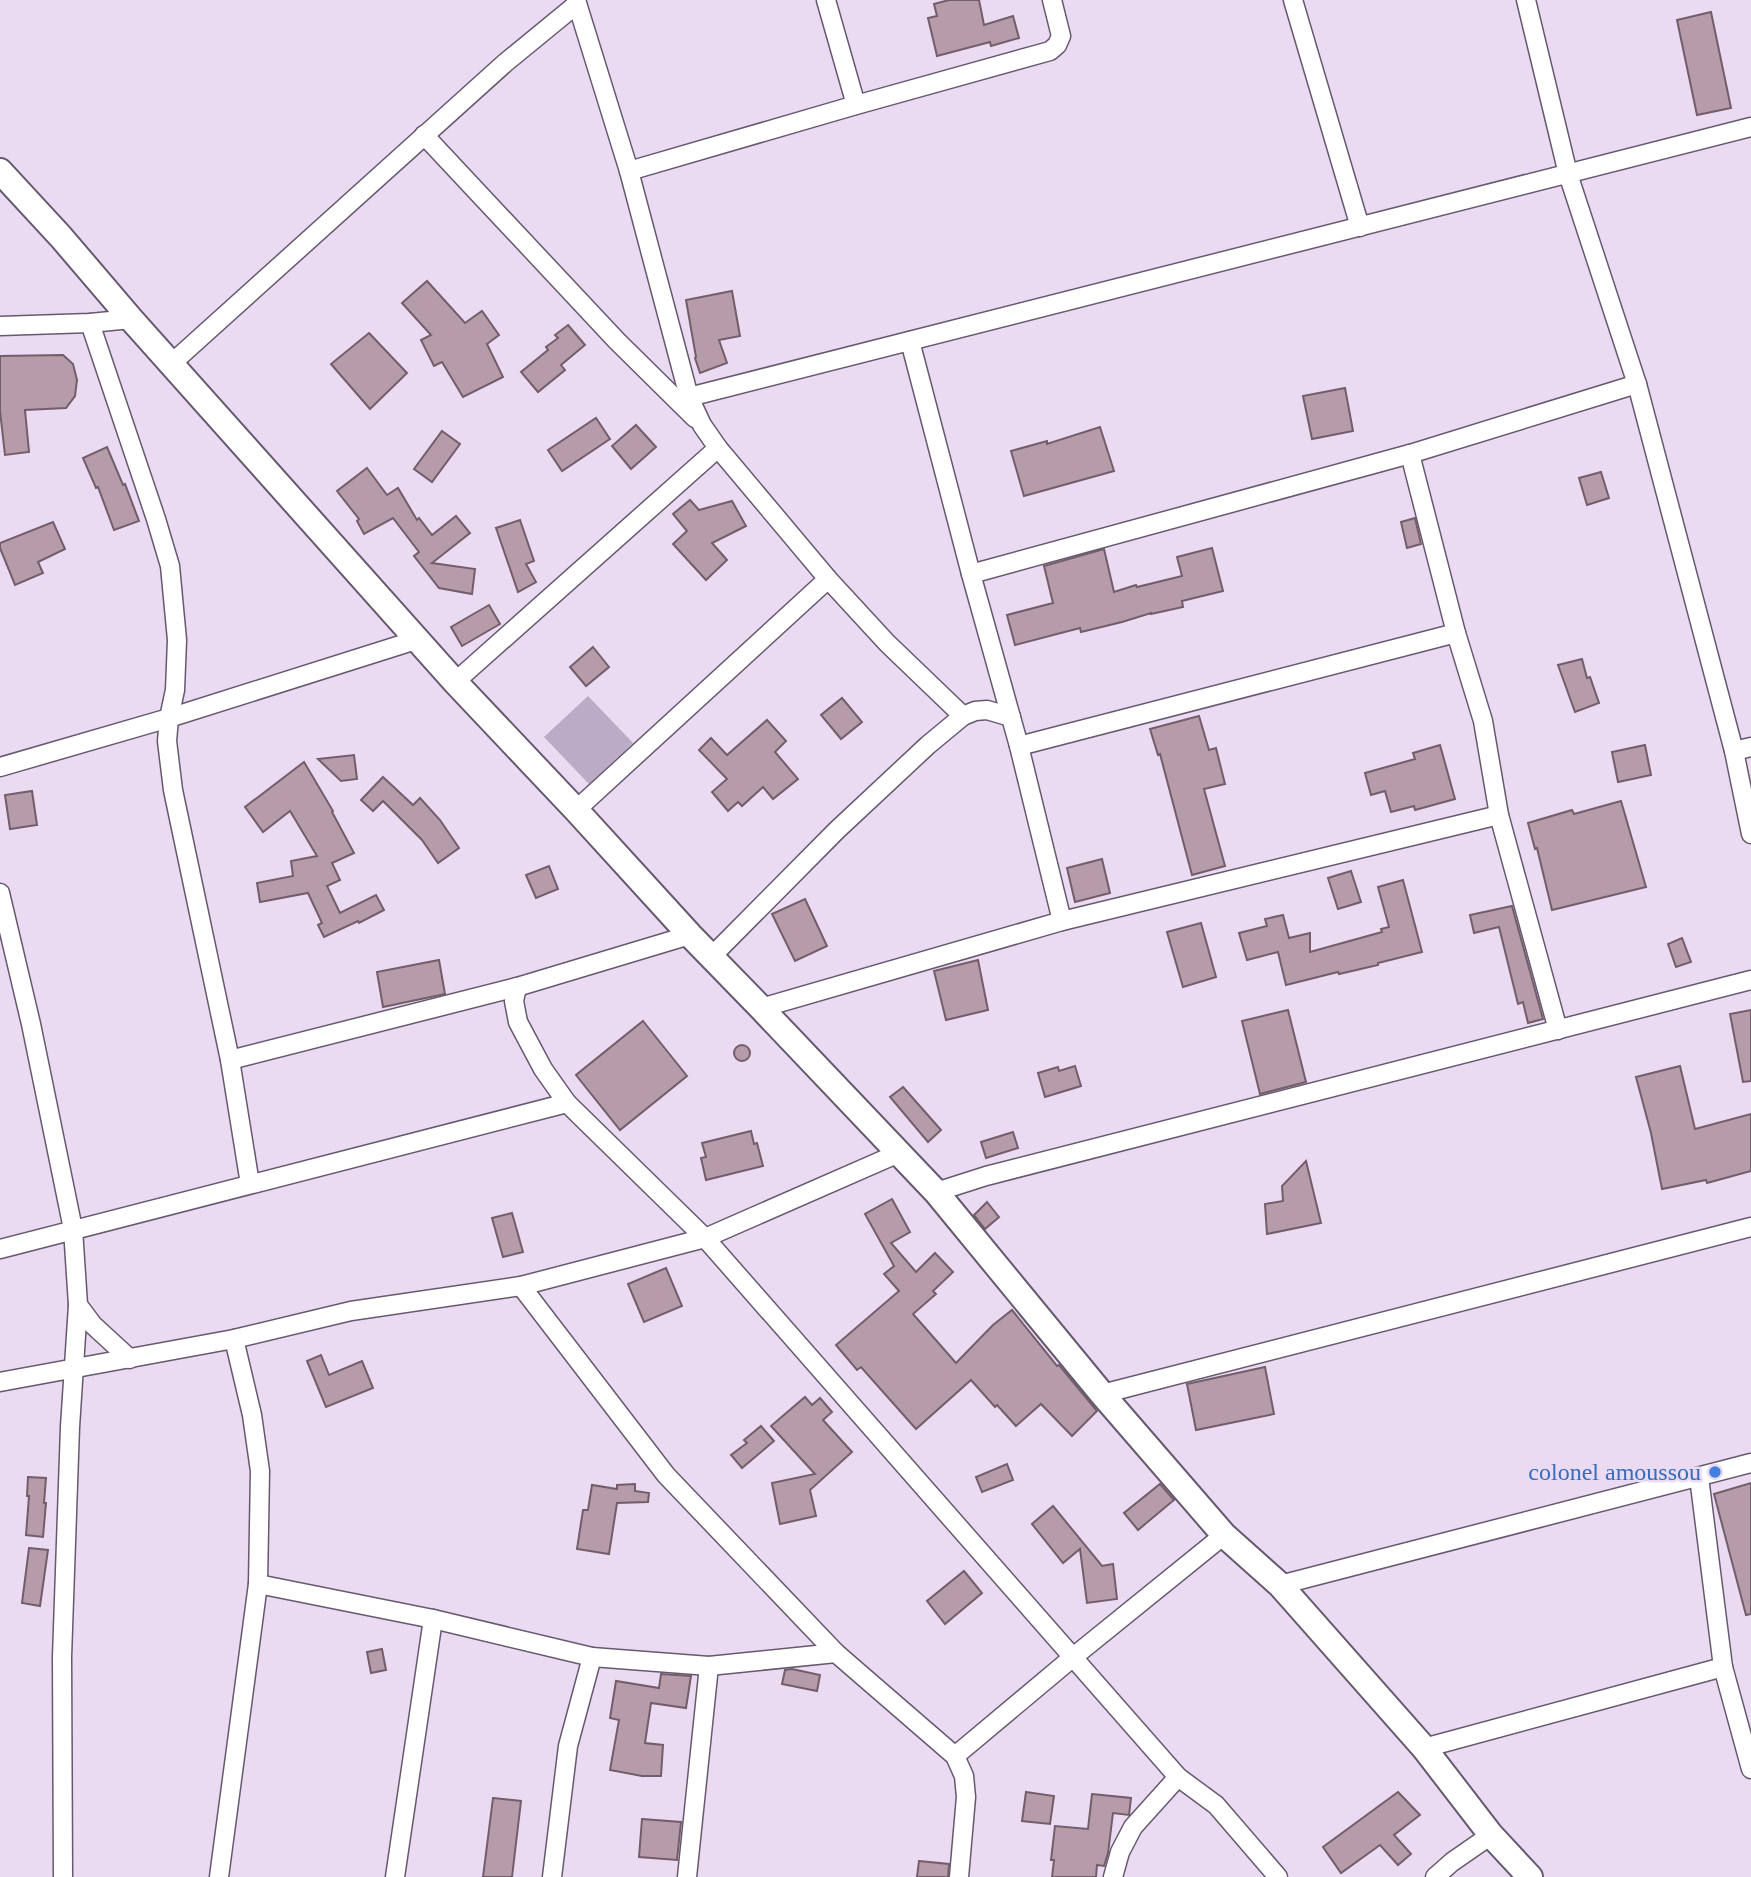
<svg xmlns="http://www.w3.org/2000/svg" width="1751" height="1877" font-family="Georgia,serif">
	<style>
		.green { fill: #bbabc6 }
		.building { fill: #b69ca9; stroke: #745d6a; stroke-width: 2 }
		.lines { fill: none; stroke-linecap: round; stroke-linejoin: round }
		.street-casing { stroke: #66596e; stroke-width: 21 }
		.secondary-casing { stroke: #66596e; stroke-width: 28 }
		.street { stroke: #fff; stroke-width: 18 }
		.secondary { stroke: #fff; stroke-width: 24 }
		.shop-dot { fill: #3f7fe0; stroke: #eadbf3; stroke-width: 2.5 }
		.labels { text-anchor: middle; stroke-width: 5; stroke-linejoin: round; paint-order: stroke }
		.shop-label { font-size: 24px; fill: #366cbe; stroke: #eadbf3; text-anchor: end }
	</style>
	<rect width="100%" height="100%" fill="#eadbf3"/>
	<polygon class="green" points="588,696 633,743 589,784 544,737"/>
	<g class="building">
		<polygon points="949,0 979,0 984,25 1013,16 1019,38 991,46 990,42 937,56 928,18 937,16 934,4"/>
		<polygon points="1711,12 1731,108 1697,115 1677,20"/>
		<polygon points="427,281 465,323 482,311 499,335 487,344 503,377 463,397 442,362 434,366 421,340 431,335 402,303"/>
		<polygon points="732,291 740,336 719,340 727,363 700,373 695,358 696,357 686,300"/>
		<polygon points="568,325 585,345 561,365 565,370 538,392 521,372 548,350 546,347 558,338 555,335"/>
		<polygon points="369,333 407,373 370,409 331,364"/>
		<polygon points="63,355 73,364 77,380 75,396 66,408 25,410 29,452 5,455 0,411 0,356"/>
		<polygon points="1345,388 1353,431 1312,439 1303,396"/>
		<polygon points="596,418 610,439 562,471 548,450"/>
		<polygon points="636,425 656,447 631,469 612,446"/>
		<polygon points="1100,427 1114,471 1024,496 1011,451 1047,441 1047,444"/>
		<polygon points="442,431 460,444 432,482 414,469"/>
		<polygon points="107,447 123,485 125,484 139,521 114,530 98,487 96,488 83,458"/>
		<polygon points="367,468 387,495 398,488 417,520 419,518 432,535 456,516 470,533 432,563 475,569 472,594 439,588 414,556 419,552 393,518 364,534 357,521 359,519 337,491"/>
		<polygon points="1601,472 1609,498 1587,505 1579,478"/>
		<polygon points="690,500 699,510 732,501 746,526 712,543 727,560 706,580 673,544 687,531 673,514"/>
		<polygon points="1415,518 1421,544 1407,548 1401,522"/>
		<polygon points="520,520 534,561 526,564 536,582 518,592 496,528"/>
		<polygon points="53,522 65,549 38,562 43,573 15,585 0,548 0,543"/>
		<polygon points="1212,548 1223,591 1182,601 1183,607 1151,614 1151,613 1122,622 1081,632 1080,628 1015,645 1007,615 1053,603 1044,566 1104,549 1114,592 1136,585 1137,587 1182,576 1177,557"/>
		<polygon points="489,605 500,624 462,646 451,627"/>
		<polygon points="593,647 609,667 586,686 570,667"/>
		<polygon points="1582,659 1587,678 1590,677 1599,703 1575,712 1558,665"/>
		<polygon points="842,698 862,722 841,739 821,715"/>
		<polygon points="1199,716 1209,750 1216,748 1225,784 1204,789 1225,866 1192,875 1160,754 1158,755 1150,729"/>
		<polygon points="767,720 786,741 775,752 798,779 773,799 763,787 742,806 738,802 728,811 712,792 727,779 699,750 711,738 727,755"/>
		<polygon points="1440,745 1455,799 1415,810 1414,806 1391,812 1385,791 1371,795 1365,773 1415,759 1413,753"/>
		<polygon points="1645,745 1651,775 1618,782 1612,752"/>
		<polygon points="354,755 357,779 341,781 318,759"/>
		<polygon points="304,762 333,811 332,812 354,853 332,863 340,880 327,886 340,913 376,895 384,910 359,923 358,921 324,937 318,925 322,923 308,893 260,902 257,883 293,876 291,861 317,856 290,811 263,832 245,807"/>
		<polygon points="383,777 413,805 420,798 440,820 459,848 438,863 422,840 383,801 373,811 361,800"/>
		<polygon points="32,791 37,825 10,829 5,795"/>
		<polygon points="1621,801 1646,887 1552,910 1537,848 1535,849 1528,823 1572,810 1574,814"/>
		<polygon points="1102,859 1110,893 1075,902 1067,868"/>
		<polygon points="549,866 558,889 536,898 526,875"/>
		<polygon points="1351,871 1361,902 1338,909 1328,878"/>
		<polygon points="1403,880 1422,952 1378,963 1378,965 1339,974 1338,972 1286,985 1278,952 1247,960 1239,933 1267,926 1265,919 1283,915 1289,938 1310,933 1310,952 1382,932 1381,929 1389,927 1378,887"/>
		<polygon points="805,899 827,946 795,961 772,914"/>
		<polygon points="1512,906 1543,1019 1528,1023 1523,1002 1518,1004 1499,927 1474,933 1470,915"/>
		<polygon points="1201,923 1216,977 1183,987 1167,932"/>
		<polygon points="1682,938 1691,962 1676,967 1668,944"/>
		<polygon points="439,960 445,994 383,1007 377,972"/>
		<polygon points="978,960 988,1010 946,1020 934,971"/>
		<polygon points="1288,1010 1306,1082 1260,1094 1242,1021"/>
		<polygon points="1751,1010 1751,1081 1743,1082 1730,1014"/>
		<polygon points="643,1021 687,1076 620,1130 576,1075"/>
		<circle cx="742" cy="1053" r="8"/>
		<polygon points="1075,1066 1081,1086 1045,1097 1038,1073 1058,1067 1059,1071"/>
		<polygon points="1680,1066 1695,1129 1751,1114 1751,1171 1707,1183 1706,1180 1662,1189 1651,1133 1636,1077"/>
		<polygon points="903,1087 941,1130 928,1142 890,1097"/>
		<polygon points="751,1131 754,1144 757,1143 763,1166 706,1180 701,1158 706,1157 702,1143"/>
		<polygon points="1013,1132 1018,1148 986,1158 981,1142"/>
		<polygon points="1306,1161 1321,1223 1267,1234 1265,1204 1283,1201 1282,1186"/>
		<polygon points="892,1199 910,1232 891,1243 916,1272 935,1253 953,1272 933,1291 936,1294 913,1314 956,1363 993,1325 1012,1310 1057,1366 1059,1365 1097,1411 1072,1436 1041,1404 1016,1426 997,1405 995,1407 971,1380 916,1429 861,1367 857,1370 836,1345 899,1291 884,1274 894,1266 865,1214"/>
		<polygon points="987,1202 999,1217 985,1229 974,1215"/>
		<polygon points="512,1213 523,1252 503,1257 492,1218"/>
		<polygon points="666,1268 682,1306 644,1322 628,1284"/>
		<polygon points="321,1355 329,1375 362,1361 373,1388 326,1407 307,1361"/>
		<polygon points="1265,1367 1274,1414 1196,1430 1187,1384"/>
		<polygon points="805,1397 812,1405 820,1398 832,1412 823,1420 852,1452 810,1490 816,1516 780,1524 772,1483 815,1474 771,1426"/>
		<polygon points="761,1426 774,1441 742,1468 731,1455 747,1443 744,1440"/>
		<polygon points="1007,1464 1013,1480 982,1492 976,1477"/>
		<polygon points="28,1477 46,1478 44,1503 46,1503 43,1537 26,1535 29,1496 27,1496"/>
		<polygon points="1751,1483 1751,1614 1746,1615 1714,1494"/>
		<polygon points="635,1484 635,1491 649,1493 648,1502 617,1503 609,1554 577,1549 583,1510 588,1510 592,1485 617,1489 617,1485"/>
		<polygon points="1160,1484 1174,1500 1138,1530 1124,1513"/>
		<polygon points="1053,1506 1102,1566 1113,1564 1117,1599 1087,1603 1080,1549 1063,1563 1032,1524"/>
		<polygon points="29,1548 48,1550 40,1606 22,1603"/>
		<polygon points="964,1571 982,1593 945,1624 927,1601"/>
		<polygon points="382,1649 386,1670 371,1673 367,1652"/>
		<polygon points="792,1669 820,1675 817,1691 782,1684 785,1670"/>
		<polygon points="661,1674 691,1676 686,1708 651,1703 645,1743 663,1745 661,1776 642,1776 610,1770 619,1720 610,1718 616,1681 659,1688"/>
		<polygon points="1026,1792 1054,1796 1050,1824 1022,1821"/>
		<polygon points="1398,1792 1420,1815 1394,1835 1411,1854 1398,1865 1380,1845 1341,1873 1323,1847"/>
		<polygon points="1092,1794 1131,1798 1129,1815 1113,1813 1108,1853 1104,1866 1097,1865 1096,1877 1052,1877 1054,1860 1051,1860 1055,1826 1088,1829"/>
		<polygon points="493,1798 521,1801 512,1877 483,1877"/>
		<polygon points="642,1819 681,1822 677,1860 639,1857"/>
		<polygon points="919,1861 949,1864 948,1877 917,1877"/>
	</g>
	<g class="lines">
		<defs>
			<g id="street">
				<polyline points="576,0 629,171 689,397 702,425 718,448 828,579 887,643 963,716"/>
				<polyline points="826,0 856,105"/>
				<polyline points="1293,0 1360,227"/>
				<polyline points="1526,0 1568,174 1637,384 1734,751 1751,834"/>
				<polyline points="424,135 617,341 695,418"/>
				<polyline points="629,171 856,105 1050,51 1057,45 1061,36 1052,0"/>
				<polyline points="90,323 156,519 170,566 177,640 175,690 169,718 167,741 173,790 230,1060 250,1184"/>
				<polyline points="0,326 90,323 131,319"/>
				<polyline points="910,341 971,574 1019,746 1062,921"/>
				<polyline points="171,364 505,63 577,4"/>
				<polyline points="689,397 1751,127"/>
				<polyline points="1410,454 1456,633 1483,721 1499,815 1558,1030"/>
				<polyline points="971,574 1410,454 1637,384"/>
				<polyline points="455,682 718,448"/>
				<polyline points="1019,746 1456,633"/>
				<polyline points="1734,751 1751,747"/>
				<polyline points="0,767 169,718 416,640"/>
				<polyline points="576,810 828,579"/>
				<polyline points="0,893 31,1024 73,1229 78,1305 70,1427 62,1657 63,1877"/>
				<polyline points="712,956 837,830 928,745 963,716 975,711 987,710 1011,717"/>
				<polyline points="517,987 514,1001 518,1022 543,1069 567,1103 705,1238 1178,1777 1216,1805 1278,1877"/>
				<polyline points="761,1008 1062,921 1499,815"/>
				<polyline points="230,1060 517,987 690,935"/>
				<polyline points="936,1192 986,1176 1751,980"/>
				<polyline points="0,1249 567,1103"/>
				<polyline points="521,1286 666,1475 836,1653 955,1756 964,1776 966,1797 959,1877"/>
				<polyline points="78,1305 93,1325 130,1359"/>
				<polyline points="0,1382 234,1339 351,1311 521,1286 705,1238 899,1153"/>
				<polyline points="1102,1394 1751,1227"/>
				<polyline points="1699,1477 1723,1667 1751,1769"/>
				<polyline points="258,1584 433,1619 592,1657 709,1666 836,1653"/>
				<polyline points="1280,1585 1751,1463"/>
				<polyline points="1424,1748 1723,1667"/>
				<polyline points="955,1756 1072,1658 1224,1535"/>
				<polyline points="219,1877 258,1584 260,1471 252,1415 234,1339"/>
				<polyline points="395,1877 433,1619"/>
				<polyline points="552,1877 568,1746 592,1657"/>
				<polyline points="687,1877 709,1666"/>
				<polyline points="1113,1877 1120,1852 1133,1827 1178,1777"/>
				<polyline points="1435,1877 1452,1862 1491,1835"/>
			</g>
			<polyline id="secondary" points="0,171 61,237 131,319 455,682 576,810 690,935 761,1008 936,1192 1102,1394 1224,1535 1280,1585 1424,1748 1491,1835 1530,1877"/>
		</defs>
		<use href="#street" class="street-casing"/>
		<use href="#secondary" class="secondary-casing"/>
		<use href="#street" class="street"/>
		<use href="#secondary" class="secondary"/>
	</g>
	<circle class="shop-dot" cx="1715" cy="1472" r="7"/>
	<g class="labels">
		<g class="shop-label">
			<text x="1701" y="1480">colonel amoussou</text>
		</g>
	</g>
</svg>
